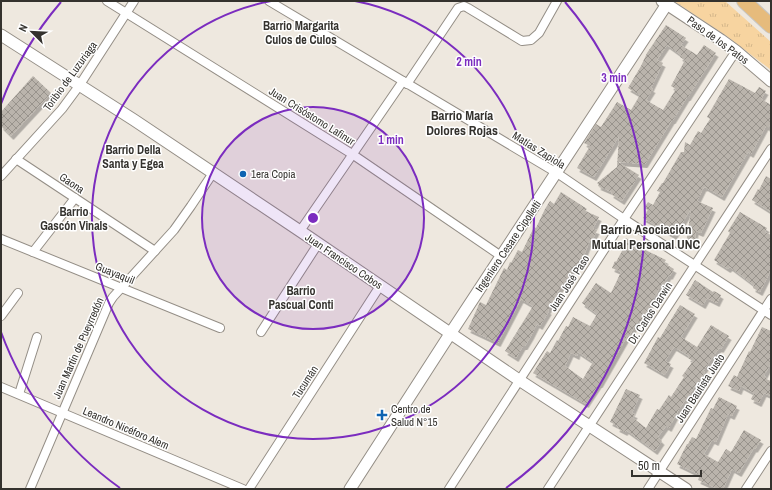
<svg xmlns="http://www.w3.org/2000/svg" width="772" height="490" font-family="'Archivo Narrow',sans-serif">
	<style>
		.grass { fill: url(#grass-tufts) }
		.building { fill: url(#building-cross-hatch); fill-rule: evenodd; filter: url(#shadow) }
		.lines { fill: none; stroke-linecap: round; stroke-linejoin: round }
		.street-casing { stroke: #948e86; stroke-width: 10 }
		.secondary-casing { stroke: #948e86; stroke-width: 13 }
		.highway-casing { stroke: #c6c6c4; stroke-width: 16 }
		.street { stroke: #fff; stroke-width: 8 }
		.secondary { stroke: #fff; stroke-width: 11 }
		.highway { stroke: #e6bb7c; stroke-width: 14 }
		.ring { fill: none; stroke: #7b2cbf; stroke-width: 2 }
		.poi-dot { fill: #0e64b2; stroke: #fff; stroke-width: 1.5 }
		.labels { text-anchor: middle; stroke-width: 3; stroke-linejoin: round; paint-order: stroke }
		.street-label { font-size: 11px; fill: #34322e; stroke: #fff }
		.poi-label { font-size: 11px; fill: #34322e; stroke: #fff; text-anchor: start }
		.neighbourhood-label { font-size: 12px; font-weight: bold; fill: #34322e; stroke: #fff }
		.quarter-label { font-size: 13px; font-weight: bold; fill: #34322e; stroke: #fff }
		.centre { fill: #7b2cbf; stroke: #fff; stroke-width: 2 }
		.ring-label { font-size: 12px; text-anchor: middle; font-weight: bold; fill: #7b2cbf; stroke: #fff; stroke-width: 3; stroke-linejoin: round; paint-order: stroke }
	</style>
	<defs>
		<pattern id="grass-tufts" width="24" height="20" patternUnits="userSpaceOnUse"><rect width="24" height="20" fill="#f7d4a0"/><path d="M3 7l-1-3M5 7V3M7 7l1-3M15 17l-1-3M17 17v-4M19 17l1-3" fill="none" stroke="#d4b68a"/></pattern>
		<pattern id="building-cross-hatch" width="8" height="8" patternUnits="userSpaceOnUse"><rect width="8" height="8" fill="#bab4ac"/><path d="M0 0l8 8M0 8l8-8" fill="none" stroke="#98938c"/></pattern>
		<filter id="shadow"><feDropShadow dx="2.5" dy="4" stdDeviation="0" flood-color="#0004"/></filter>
	</defs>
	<rect width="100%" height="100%" fill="#eee8df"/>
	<polygon class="grass" points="674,1 725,1 771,42 771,70 728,37"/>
	<g class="building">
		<path d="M 666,25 L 686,38 L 681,45 L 697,55 L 704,45 L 716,53 L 688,97 L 687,97 L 673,120 L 672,120 L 645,164 L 618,162 L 639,175 L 622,201 L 611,194 L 612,192 L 598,186 L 599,185 L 597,183 L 617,167 L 619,136 L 594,177 L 577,168 L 590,146 L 584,143 L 596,124 L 601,127 L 617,102 L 631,110 L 640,95 L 628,88 L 641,66 L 647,53 ZM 667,45 L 681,55 L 680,57 L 685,60 L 671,86 L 676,89 L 663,110 L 646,100 L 653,89 L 651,88 L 663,63 L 657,60 Z"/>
		<polygon points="33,76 51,93 11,136 1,126 1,112"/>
		<polygon points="729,79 755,93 759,87 766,91 761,99 771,105 771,123 768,128 766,126 751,154 748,152 722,197 705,187 705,188 704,187 697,201 713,208 701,233 696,231 694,245 686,244 691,209 674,236 643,218 648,210 644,208 648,202 653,205 660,192 657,191 662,183 663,183 681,152 684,152 685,142 690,145 698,131 701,133 710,119 707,117"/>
		<polygon points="766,176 771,179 771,212 752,200 758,189 759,190"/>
		<polygon points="561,192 587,209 585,211 599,217 593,229 597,230 592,241 590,240 580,266 576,264 558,292 548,310 549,311 540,326 537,324 531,336 525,346 523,346 516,358 505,351 533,306 521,299 498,343 468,329 480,302 486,305 504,268 507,270 510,262 511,263 518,250 522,252 534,227 536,228 545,209 550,201 554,204"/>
		<polygon points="740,212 767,228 765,232 771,235 771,270 760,292 753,288 754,285 730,267 728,269 714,260 730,233 728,231"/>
		<path d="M 626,238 L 640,247 L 639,247 L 666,260 L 664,263 L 674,269 L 670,276 L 669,275 L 661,289 L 659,289 L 640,323 L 638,321 L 629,336 L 628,335 L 600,384 L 599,384 L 586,404 L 533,373 L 547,351 L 550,353 L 557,340 L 558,341 L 566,326 L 568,327 L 573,317 L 590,326 L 597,314 L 582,303 L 596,283 L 611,293 L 621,272 L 612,268 L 615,261 L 616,262 L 623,249 L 620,247 ZM 578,352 L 593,362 L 583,379 L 565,366 L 571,353 L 577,356 Z"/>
		<polygon points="695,280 713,292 714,291 721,295 717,303 707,298 703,305 686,295"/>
		<polygon points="680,305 695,314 681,337 697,347 711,325 729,336 721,349 719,348 703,371 705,372 679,409 669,428 666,426 658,437 662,441 655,451 626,430 625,432 617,428 618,426 610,422 626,389 640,395 632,413 635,414 633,418 646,428 657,409 659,410 669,395 671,397 684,377 682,376 693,361 688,358 689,356 674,347 665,361 671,364 665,375 644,363 650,352 658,337 660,338"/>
		<polygon points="762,327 771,331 771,363 764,376 767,378 766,379 771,381 771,396 764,393 759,403 751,399 754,393 741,386 739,391 728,386 734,375 737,377 749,351 750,352"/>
		<polygon points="719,397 737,406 732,416 728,414 716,442 712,440 704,454 718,462 726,449 731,452 744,430 761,440 755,449 754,448 739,473 732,469 723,489 718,489 698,480 700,475 677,464 687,444 688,444 692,437 696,439 711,408 713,409"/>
	</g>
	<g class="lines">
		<defs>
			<g id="street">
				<polyline points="107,1 352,154 501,256"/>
				<polyline points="269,1 557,173 624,219 771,315"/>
				<polyline points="407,84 458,8 464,6 468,8 522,41 531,40 539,33 557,1"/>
				<polyline points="16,159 155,251"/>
				<polyline points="1,176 62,109 79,86 134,1"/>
				<polyline points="300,231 403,81"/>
				<polyline points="1,239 220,328"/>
				<polyline points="33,252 75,198"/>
				<polyline points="1,316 18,293"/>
				<polyline points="261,332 318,244"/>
				<polyline points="1,387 243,489"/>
				<polyline points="19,394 37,337"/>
				<polyline points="30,489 109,303 113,297 174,230 191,206 213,173"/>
				<polyline points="249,489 380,286"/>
				<polyline points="449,489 624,219 736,51"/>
				<polyline points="548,489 771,149"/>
				<polyline points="648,489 771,299"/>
				<polyline points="746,489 771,451"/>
			</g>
			<g id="secondary">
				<polyline points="662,1 721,40 736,51 771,81"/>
				<polyline points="1,35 134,120 300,231 519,380 686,489"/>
				<polyline points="350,489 450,334 667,4"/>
			</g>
			<polyline id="highway" points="744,1 771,26"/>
		</defs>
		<use href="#street" class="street-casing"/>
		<use href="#secondary" class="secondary-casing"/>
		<use href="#highway" class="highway-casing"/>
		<use href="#street" class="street"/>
		<use href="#secondary" class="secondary"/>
		<use href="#highway" class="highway"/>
	</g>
	<circle cx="313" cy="218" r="111" fill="#7b2cbf" fill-opacity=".12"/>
	<g class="ring">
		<circle cx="313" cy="218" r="111"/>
		<path d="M355 1A221 221 0 1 1 271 1"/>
		<path d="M120 488A332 332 0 0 1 1 332M1 104A332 332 0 0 1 61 2M565 2A332 332 0 0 1 506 488"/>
	</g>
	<g class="poi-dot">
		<circle cx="243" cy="174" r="4"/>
		<path d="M380 409h4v4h4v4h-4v4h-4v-4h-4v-4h4z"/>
	</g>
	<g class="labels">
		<g class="street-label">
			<text transform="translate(718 40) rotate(36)" y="4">Paso de los Patos</text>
			<text transform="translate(70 76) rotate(-54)" y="4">Toribio de Luzuriaga</text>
			<text transform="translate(312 116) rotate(32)" y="4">Juan Crisóstomo Lafinur</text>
			<text transform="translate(539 150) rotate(32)" y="4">Matías Zapiola</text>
			<text transform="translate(72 183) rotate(34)" y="4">Gaona</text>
			<text transform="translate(508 246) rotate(-56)" y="4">Ingeniero Cesare Cipolletti</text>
			<text transform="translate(344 261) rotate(34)" y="4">Juan Francisco Cobos</text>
			<text transform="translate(115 273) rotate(22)" y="4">Guayaquil</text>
			<text transform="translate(569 283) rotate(-57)" y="4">Juan José Paso</text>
			<text transform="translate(650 313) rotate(-57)" y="4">Dr. Carlos Darwin</text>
			<text transform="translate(78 348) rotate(-66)" y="4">Juan Martín de Pueyrredón</text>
			<text transform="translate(305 382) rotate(-57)" y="4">Tucumán</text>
			<text transform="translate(700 388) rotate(-57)" y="4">Juan Bautista Justo</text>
			<text transform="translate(126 428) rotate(23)" y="4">Leandro Nicéforo Alem</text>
		</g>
		<g class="poi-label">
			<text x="251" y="178">1era Copia</text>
			<text x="391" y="413">Centro de<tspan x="391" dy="13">Salud N°15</tspan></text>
		</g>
		<g class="neighbourhood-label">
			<text x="301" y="30">Barrio Margarita<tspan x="301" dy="14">Culos de Culos</tspan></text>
			<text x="133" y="154">Barrio Della<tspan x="133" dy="14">Santa y Egea</tspan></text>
			<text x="74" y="216">Barrio<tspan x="74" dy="14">Gascón Vinals</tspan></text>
			<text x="301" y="295">Barrio<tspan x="301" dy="14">Pascual Conti</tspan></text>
		</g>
		<g class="quarter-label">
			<text x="462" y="120">Barrio María<tspan x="462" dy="15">Dolores Rojas</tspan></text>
			<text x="646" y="234">Barrio Asociación<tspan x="646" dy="15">Mutual Personal UNC</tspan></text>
		</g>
	</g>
	<circle cx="313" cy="218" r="6" class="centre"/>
	<g class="ring-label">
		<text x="469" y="66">2 min</text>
		<text x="614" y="82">3 min</text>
		<text x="391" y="144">1 min</text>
	</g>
	<rect width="772" height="490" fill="none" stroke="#34322e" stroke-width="4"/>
	<g transform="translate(32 32) rotate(294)" stroke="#ffffff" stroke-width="3" paint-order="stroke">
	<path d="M0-3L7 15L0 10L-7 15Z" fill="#34322e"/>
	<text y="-6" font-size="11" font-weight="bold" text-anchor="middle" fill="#34322e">N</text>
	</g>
	<path d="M632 470v6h69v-6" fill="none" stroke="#34322e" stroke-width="2"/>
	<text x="638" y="470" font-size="12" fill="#34322e" stroke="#ffffff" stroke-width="3" paint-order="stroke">50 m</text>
</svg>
